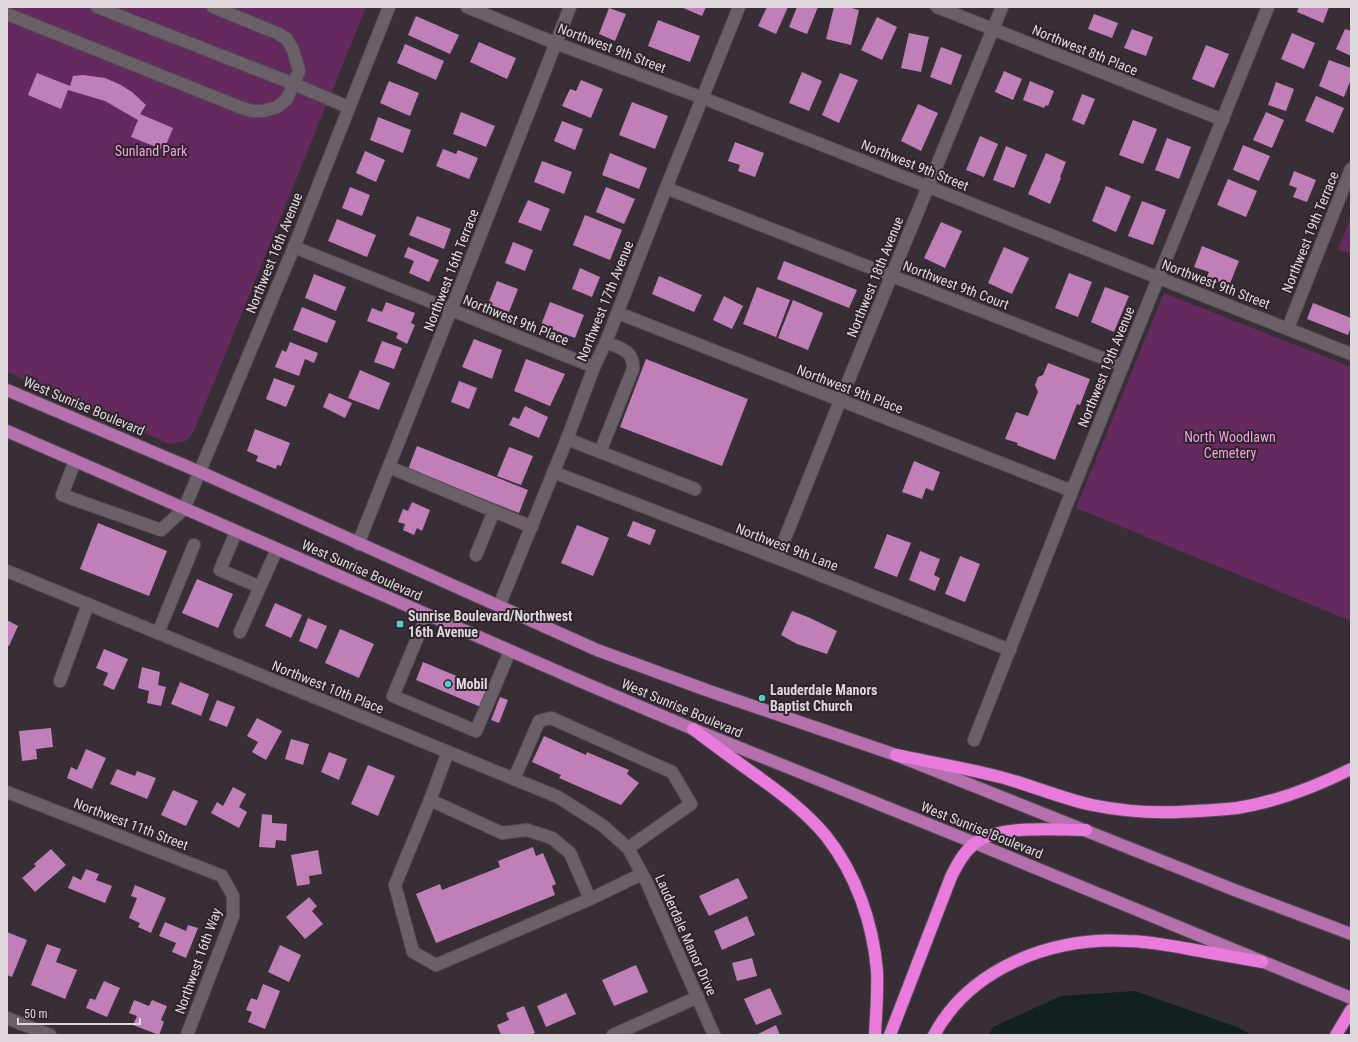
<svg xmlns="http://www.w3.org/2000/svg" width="1358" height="1042" font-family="'Roboto Condensed',sans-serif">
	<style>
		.green { fill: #642a5d }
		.water { fill: #11211f }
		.building { fill: #c17fb8 }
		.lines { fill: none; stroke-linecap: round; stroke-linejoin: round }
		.minor-casing { stroke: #544d53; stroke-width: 14 }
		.major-casing { stroke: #544d53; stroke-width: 14 }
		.highway-casing { stroke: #544d53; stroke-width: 14 }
		.minor { stroke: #6a6068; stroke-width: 12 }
		.major { stroke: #b670ae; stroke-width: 12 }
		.highway { stroke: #e97bdc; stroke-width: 12 }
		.poi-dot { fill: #55cec5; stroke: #2e252c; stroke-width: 1.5 }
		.labels { text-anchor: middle; stroke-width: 4; stroke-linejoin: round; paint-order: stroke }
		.street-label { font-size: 14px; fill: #ded8dc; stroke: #2e252c }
		.park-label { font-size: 14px; fill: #f59ee9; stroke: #2e252c }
		.poi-label { font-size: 14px; font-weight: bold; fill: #ded8dc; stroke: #2e252c; text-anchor: start }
	</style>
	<rect width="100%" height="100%" fill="#382f36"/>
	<g class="green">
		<polygon points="7,7 366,7 194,431 186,441 169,444 7,372"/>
		<polygon points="1351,217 1351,254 1338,249"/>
		<polygon points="1164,293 1351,367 1351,621 1076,508"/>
	</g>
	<polygon class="water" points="1135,991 1237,1027 1251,1035 989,1035 993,1027 1061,996"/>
	<g class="building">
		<polygon points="681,7 706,7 702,16"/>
		<polygon points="767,7 788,7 776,34 758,26"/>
		<polygon points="797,7 818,7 807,34 789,27"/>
		<polygon points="834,7 848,7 859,10 851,45 826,39"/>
		<polygon points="1299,7 1329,7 1323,23 1297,12"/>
		<polygon points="609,8 626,14 615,41 599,34"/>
		<polygon points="1094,14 1118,23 1112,38 1088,29"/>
		<polygon points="416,16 459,35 450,54 408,35"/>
		<polygon points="877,17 897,27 882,60 861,50"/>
		<polygon points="658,20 700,36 690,62 648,46"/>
		<polygon points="1132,29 1153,37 1146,56 1124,48"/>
		<polygon points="1345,29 1351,31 1351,56 1336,49"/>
		<polygon points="909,33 929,37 921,72 901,68"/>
		<polygon points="1292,33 1315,43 1304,69 1281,59"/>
		<polygon points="479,42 516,58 507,79 470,62"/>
		<polygon points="405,44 444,61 436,80 397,63"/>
		<polygon points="1206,45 1229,54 1214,88 1192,79"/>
		<polygon points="941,47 962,55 951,85 930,77"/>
		<polygon points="1329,60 1351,68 1351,79 1344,97 1319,86"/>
		<polygon points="1004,71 1022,79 1013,100 995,92"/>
		<polygon points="802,72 822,81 809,111 789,103"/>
		<polygon points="37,73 70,86 73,76 83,75 105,78 121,85 132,92 146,105 140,114 173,128 164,150 131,137 138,120 105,101 68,90 61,109 28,95"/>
		<polygon points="840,73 858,80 839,123 822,115"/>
		<polygon points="581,80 603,89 591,118 562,106 570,89 576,91"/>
		<polygon points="389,81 419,93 410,116 380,103"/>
		<polygon points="1030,81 1054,91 1048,106 1046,105 1044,108 1023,100"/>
		<polygon points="1276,82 1294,89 1286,111 1268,105"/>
		<polygon points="1082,94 1095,99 1084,125 1072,120"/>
		<polygon points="1316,96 1344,108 1333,133 1305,121"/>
		<polygon points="632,102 668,116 655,149 619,135"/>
		<polygon points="918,104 938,113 921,151 901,141"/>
		<polygon points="461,112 495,126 486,147 453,134"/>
		<polygon points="1266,112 1284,120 1272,148 1253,140"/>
		<polygon points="378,117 411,130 403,153 370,140"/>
		<polygon points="1133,120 1157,129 1143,164 1119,155"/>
		<polygon points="562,121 583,129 575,150 554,141"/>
		<polygon points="980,136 998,144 984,177 966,170"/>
		<polygon points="1167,138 1191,147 1179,179 1155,170"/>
		<polygon points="735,142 764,153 755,177 738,171 740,165 728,161"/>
		<polygon points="1243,145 1270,156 1259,181 1233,170"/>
		<polygon points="1006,146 1027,155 1014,188 993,180"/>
		<polygon points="443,149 456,154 458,150 478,158 469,179 436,166"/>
		<polygon points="365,151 385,160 376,182 356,173"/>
		<polygon points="610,153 647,168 639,189 602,175"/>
		<polygon points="1046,153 1066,162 1060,177 1061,178 1050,204 1028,194"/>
		<polygon points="542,161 572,172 564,194 534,182"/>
		<polygon points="1294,171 1316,180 1307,202 1293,197 1297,188 1289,185"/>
		<polygon points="1228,179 1257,191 1246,217 1217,205"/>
		<polygon points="1106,186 1131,196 1116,232 1092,221"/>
		<polygon points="350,187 370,195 362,216 342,208"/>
		<polygon points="606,187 635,199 624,224 596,212"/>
		<polygon points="528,200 550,209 541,231 518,222"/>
		<polygon points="1142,201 1166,210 1153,245 1128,236"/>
		<polygon points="585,215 622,230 610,260 573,245"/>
		<polygon points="417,216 451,229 444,249 409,235"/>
		<polygon points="337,219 376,235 367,257 328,241"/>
		<polygon points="941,222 962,231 945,268 924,258"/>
		<polygon points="513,242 533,250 525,271 505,263"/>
		<polygon points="1202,246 1239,261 1229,286 1207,277 1209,272 1194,267"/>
		<polygon points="408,247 439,260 429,282 409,273 414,261 404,257"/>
		<polygon points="1004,247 1029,258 1012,294 988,283"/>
		<polygon points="784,261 857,290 849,308 777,279"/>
		<polygon points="580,268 600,277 592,297 572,289"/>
		<polygon points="1069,273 1092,282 1078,317 1055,308"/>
		<polygon points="314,274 346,287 336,311 305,298"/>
		<polygon points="659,276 702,295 694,312 652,294"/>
		<polygon points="497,281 518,289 509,312 488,304"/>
		<polygon points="757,287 790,300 776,337 743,324"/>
		<polygon points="1105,287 1129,296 1114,332 1091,322"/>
		<polygon points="724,296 743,306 732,329 713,320"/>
		<polygon points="793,300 823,313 808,350 778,338"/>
		<polygon points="386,302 415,313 411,323 415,325 407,344 396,338 398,333 367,321 372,308 382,312"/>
		<polygon points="550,302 584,315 575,338 541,325"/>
		<polygon points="1313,303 1351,318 1351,327 1348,335 1307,319"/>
		<polygon points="302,307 336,321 327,343 293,330"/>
		<polygon points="474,339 502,350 492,379 462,367"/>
		<polygon points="382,341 402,348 394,369 374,362"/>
		<polygon points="290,342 318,353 314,363 305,359 299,376 275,367 282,350 286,352"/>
		<polygon points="526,359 565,374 550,406 514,391"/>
		<polygon points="646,359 748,399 722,466 620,427"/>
		<polygon points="1048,363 1090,379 1080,405 1077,404 1055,460 1017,445 1018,443 1005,439 1016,412 1028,416 1038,392 1035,385 1038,377 1043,375"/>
		<polygon points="360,370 390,383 379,410 348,398"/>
		<polygon points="274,378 295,386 286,407 266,399"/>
		<polygon points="459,381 477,388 469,409 451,402"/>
		<polygon points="329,393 352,403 345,418 323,407"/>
		<polygon points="525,406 548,417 539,438 509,425 513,417 519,419"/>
		<polygon points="255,429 290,443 281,466 277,465 276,469 256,461 258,456 247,451"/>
		<polygon points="417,446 528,490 519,513 408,469"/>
		<polygon points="509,447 533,456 521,485 497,476"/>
		<polygon points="914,461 940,472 933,491 926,488 922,499 902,492"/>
		<polygon points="412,502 430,510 422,531 417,528 414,535 403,530 405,524 398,522 403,509 408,511"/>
		<polygon points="633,521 656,530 650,545 627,536"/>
		<polygon points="98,523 167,551 149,596 80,569"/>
		<polygon points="577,525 609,538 593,576 561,563"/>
		<polygon points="887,534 911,543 897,577 874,568"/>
		<polygon points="920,551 940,559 934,575 940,578 935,591 909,580"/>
		<polygon points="960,556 980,564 965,602 945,594"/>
		<polygon points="197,579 233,594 218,628 182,613"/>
		<polygon points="275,603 302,615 291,638 265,626"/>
		<polygon points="792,611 808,617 837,631 827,654 797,644 781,635"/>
		<polygon points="308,618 327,626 317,649 299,641"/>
		<polygon points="7,620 18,626 9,646 7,645"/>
		<polygon points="340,629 374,644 359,678 325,663"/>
		<polygon points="104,649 128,659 114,690 103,685 108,673 96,668"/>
		<polygon points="423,662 490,690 483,708 416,680"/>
		<polygon points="142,667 160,672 158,685 166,687 161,706 147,703 149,691 138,688"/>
		<polygon points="180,682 209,694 201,716 171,704"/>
		<polygon points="500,697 508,700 499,723 491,720"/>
		<polygon points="217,700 235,707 227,727 209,720"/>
		<polygon points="257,718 282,731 266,760 252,752 258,742 247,736"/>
		<polygon points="51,728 53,747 36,749 37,759 22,761 19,731"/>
		<polygon points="544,736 586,755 587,752 629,770 627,774 639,783 621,805 559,778 561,775 532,762"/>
		<polygon points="291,739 309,744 303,765 285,759"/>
		<polygon points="86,749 106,758 92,789 67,778 71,767 77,770"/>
		<polygon points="329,752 347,759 339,780 321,772"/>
		<polygon points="368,765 395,776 378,816 351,804"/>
		<polygon points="117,769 135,776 137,771 156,778 147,799 110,784"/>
		<polygon points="233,787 246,794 239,807 247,812 239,828 211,813 217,802 223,806"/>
		<polygon points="173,790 198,801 186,826 161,815"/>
		<polygon points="262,814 272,815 272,823 287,824 286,841 276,840 275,848 259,847"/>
		<polygon points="533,847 536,856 543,853 556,884 552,886 555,895 436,943 416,894 440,884 442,890 500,867 498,861"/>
		<polygon points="51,849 66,865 35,892 22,878 36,866 34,864"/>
		<polygon points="318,850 322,874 309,876 310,884 297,886 291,855"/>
		<polygon points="86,869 99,874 96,880 112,886 105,903 68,888 73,876 81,880"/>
		<polygon points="738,878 748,898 709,916 699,896"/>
		<polygon points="135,885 166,898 151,933 138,927 140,923 129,918 137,898 131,896"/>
		<polygon points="309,897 317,906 312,911 323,924 305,939 286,917"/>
		<polygon points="747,916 755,935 722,950 714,931"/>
		<polygon points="165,922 186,931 188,925 198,928 186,958 172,952 176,943 159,936"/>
		<polygon points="7,932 27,940 12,977 7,975"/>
		<polygon points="47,944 61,949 56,962 77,970 65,999 31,985"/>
		<polygon points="280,945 301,955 289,982 268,972"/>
		<polygon points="752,958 757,976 737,981 732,963"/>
		<polygon points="636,965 648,992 614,1006 602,980"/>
		<polygon points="104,981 120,988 107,1017 86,1008 90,998 95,1000"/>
		<polygon points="263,984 280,991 265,1029 248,1022 252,1012 246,1010 251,998 257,1000"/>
		<polygon points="770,988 782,1014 756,1025 744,999"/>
		<polygon points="566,993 576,1014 546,1027 537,1006"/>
		<polygon points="134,1000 149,1006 152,1000 167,1006 161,1020 164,1022 159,1035 133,1025 137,1016 129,1013"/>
		<polygon points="524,1006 535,1033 530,1035 501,1035 497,1025 509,1020 506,1013"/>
		<polygon points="776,1025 780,1035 759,1035 758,1034"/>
	</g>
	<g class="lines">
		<defs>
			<g id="minor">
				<polyline points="97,7 294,84 348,107"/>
				<polyline points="467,7 555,43 703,98 929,187 1351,354"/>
				<polyline points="937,7 1223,120"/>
				<polyline points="7,14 242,108 252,111 264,111 277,107 287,99 299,71 293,50 287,39 277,33 213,7"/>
				<polyline points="666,188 1123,366"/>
				<polyline points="294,247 594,367"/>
				<polyline points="618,313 1072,491"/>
				<polyline points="1288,328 1351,169"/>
				<polyline points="567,439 695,489"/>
				<path d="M 600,452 L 633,369 C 634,350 621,349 606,342"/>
				<polyline points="75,461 62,495 161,530 184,509 294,247 389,7"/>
				<polyline points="389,467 532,527"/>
				<polyline points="553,472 777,558 1010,650"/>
				<polyline points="236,532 220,570 260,587 277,549"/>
				<polyline points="358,544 451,310 570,7"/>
				<polyline points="476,555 494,511"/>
				<polyline points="777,558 840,401 1002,7"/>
				<polyline points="7,571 558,797 602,825 628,848 647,883 714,1035"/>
				<polyline points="499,606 567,439 594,367 606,342 666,188 739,7"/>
				<polyline points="427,615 393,696 476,731 510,651"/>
				<polyline points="240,632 260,587"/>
				<polyline points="158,633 194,545"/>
				<polyline points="60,681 88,604"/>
				<polyline points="974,740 1072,491 1268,7"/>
				<polyline points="448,752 430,800 502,833 527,830 552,838 570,853 590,899 642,874"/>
				<polyline points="514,779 539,721 551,718 672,772 691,804 628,848"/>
				<polyline points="7,792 222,876 233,896 233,916 187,1035"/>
				<polyline points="430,800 395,885 413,952 436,965 590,899"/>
				<polyline points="7,1018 50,1035"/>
				<polyline points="613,1035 698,997"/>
			</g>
			<g id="major">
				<polyline points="7,390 200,472 597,650 709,691 896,755 1237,891 1351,934"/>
				<polyline points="7,431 582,682 693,729 975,843 1351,998"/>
			</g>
			<g id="highway">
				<path d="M 693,729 C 714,745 736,761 757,776 C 782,794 806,812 826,836 C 856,874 873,923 877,971 C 878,992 876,1014 875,1035"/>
				<path d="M 896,755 C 930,762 965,768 1000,777 C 1031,785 1060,798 1092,805 C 1121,811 1150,813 1179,812 C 1198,811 1218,810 1237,808 C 1276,802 1315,787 1351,769"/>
				<path d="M 890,1035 L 951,877 C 957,865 963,853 974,844 C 999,824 1055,830 1086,830"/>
				<path d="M 934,1035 C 971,967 1052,937 1127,941 C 1146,941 1165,945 1184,948 C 1210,953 1236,957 1262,962"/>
				<polyline points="1336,1035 1351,1010"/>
			</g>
		</defs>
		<use href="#minor" class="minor-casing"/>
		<use href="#major" class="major-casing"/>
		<use href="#highway" class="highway-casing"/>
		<use href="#minor" class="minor"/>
		<use href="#major" class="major"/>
		<use href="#highway" class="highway"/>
	</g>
	<g class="poi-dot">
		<rect x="396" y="620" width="8" height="8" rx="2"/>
		<circle cx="448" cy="684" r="4"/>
		<circle cx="762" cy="698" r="4"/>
	</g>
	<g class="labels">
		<g class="street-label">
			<text transform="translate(612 48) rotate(21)" y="5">Northwest 9th Street</text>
			<text transform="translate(1085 50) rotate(22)" y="5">Northwest 8th Place</text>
			<text transform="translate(915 165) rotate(22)" y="5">Northwest 9th Street</text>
			<text transform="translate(1310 232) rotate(-68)" y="5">Northwest 19th Terrace</text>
			<text transform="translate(274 253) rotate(-68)" y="5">Northwest 16th Avenue</text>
			<text transform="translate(451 270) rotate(-69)" y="5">Northwest 16th Terrace</text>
			<text transform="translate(875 277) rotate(-68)" y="5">Northwest 18th Avenue</text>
			<text transform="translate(1216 284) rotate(21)" y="5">Northwest 9th Street</text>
			<text transform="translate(956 285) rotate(21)" y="5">Northwest 9th Court</text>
			<text transform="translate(605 301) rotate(-68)" y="5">Northwest 17th Avenue</text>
			<text transform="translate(516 320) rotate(22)" y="5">Northwest 9th Place</text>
			<text transform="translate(1106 367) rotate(-68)" y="5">Northwest 19th Avenue</text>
			<text transform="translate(850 389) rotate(21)" y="5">Northwest 9th Place</text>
			<text transform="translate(84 406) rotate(23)" y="5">West Sunrise Boulevard</text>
			<text transform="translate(787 547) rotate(21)" y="5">Northwest 9th Lane</text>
			<text transform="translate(362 570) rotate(24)" y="5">West Sunrise Boulevard</text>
			<text transform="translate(328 687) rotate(22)" y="5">Northwest 10th Place</text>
			<text transform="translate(682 708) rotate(23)" y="5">West Sunrise Boulevard</text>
			<text transform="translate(131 824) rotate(21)" y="5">Northwest 11th Street</text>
			<text transform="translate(982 830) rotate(22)" y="5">West Sunrise Boulevard</text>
			<text transform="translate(686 935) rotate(66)" y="5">Lauderdale Manor Drive</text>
			<text transform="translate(198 961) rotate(-70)" y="5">Northwest 16th Way</text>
		</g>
		<g class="park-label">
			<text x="151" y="156">Sunland Park</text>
			<text x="1230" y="442">North Woodlawn<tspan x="1230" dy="16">Cemetery</tspan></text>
		</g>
		<g class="poi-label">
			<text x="408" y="621">Sunrise Boulevard/Northwest<tspan x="408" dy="16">16th Avenue</tspan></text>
			<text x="456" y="689">Mobil</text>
			<text x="770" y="695">Lauderdale Manors<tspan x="770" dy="16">Baptist Church</tspan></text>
		</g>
	</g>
	<rect width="1358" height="1042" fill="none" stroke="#ded8dc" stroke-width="16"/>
	<path d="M18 1018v6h122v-6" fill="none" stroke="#ded8dc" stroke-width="2"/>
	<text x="24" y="1018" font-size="12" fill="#ded8dc" stroke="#2e252c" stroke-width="3" paint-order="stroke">50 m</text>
</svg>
